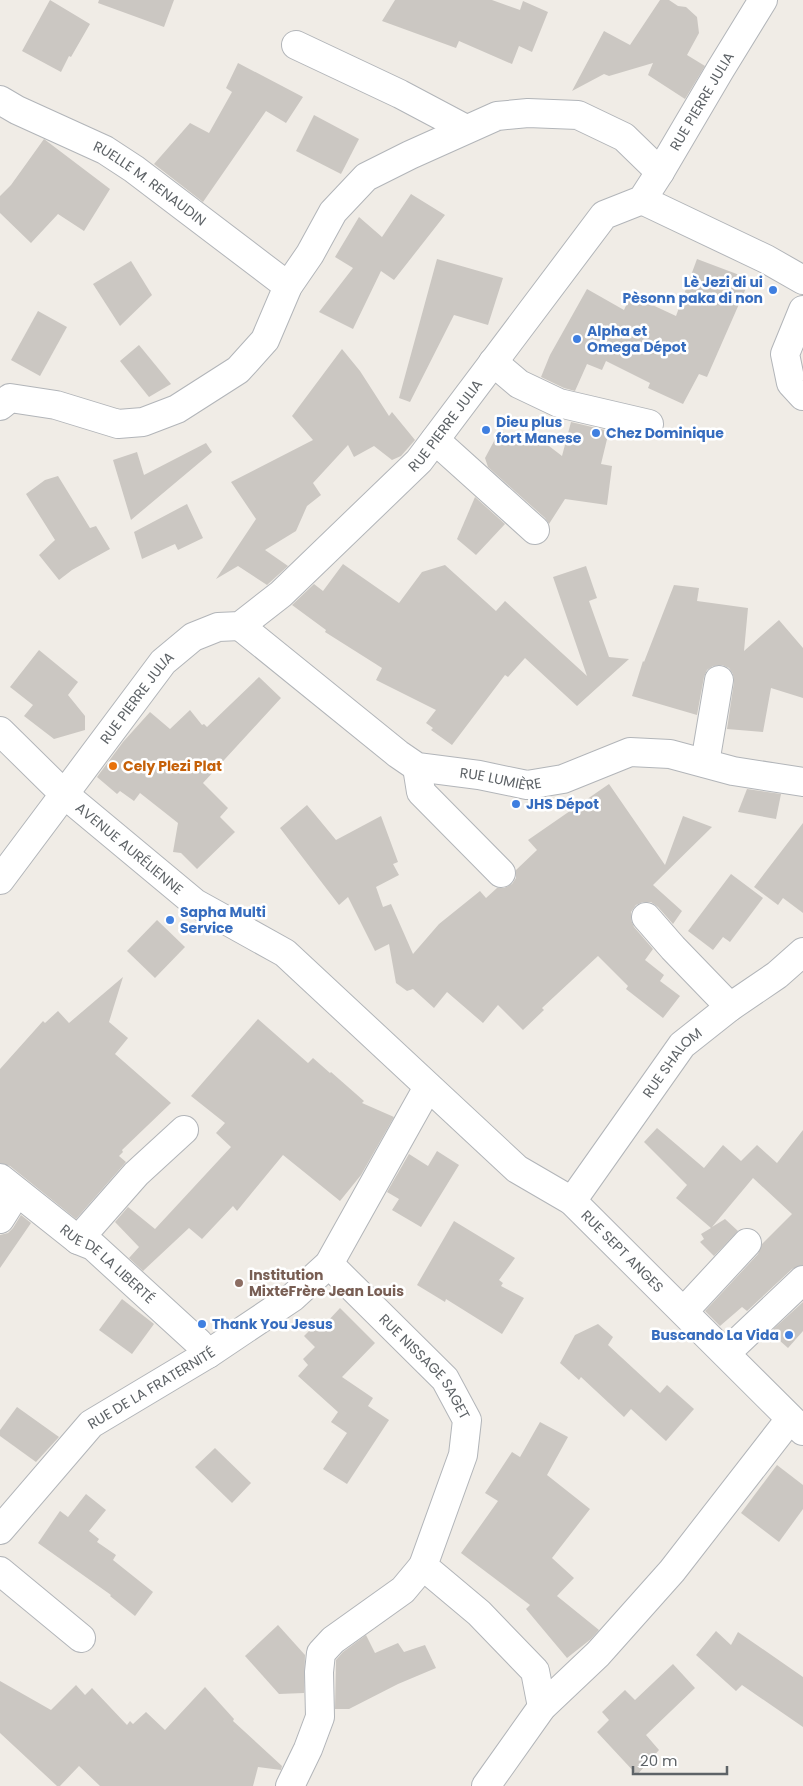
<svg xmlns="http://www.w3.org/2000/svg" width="803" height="1786" font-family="Poppins,sans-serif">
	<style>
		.building { fill: #cbc7c2 }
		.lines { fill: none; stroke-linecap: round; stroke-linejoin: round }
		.minor-casing { stroke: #b2b5b9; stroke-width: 30 }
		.minor { stroke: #fff; stroke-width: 28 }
		.shop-dot { fill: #3f7fe0; stroke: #fff; stroke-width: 2 }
		.food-dot { fill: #e8710a; stroke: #fff; stroke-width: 2 }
		.education-dot { fill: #8d6e63; stroke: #fff; stroke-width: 2 }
		.labels { text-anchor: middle; stroke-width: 5; stroke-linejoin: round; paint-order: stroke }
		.street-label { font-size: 14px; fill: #5e6367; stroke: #fff }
		.shop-label { font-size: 14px; font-weight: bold; fill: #366cbe; stroke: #fff; text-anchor: start }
		.food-label { font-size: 14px; font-weight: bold; fill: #c56008; stroke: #fff; text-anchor: start }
		.education-label { font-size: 14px; font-weight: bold; fill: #785e54; stroke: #fff; text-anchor: start }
	</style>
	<rect width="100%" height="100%" fill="#f0ece6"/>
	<g class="building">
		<polygon points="50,0 90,24 71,57 69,56 61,72 22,51"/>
		<polygon points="99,0 174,0 164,27 98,3"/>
		<polygon points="395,0 492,0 520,10 523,1 548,12 532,52 519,46 512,64 459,41 456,48 382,21"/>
		<polygon points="660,0 669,0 678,6 686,7 697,17 699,33 687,55 705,66 685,99 648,75 653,63 609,76 604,74 572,91 604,31 630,45"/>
		<polygon points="238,63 303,97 286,123 266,111 203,202 154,164 190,123 209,133 232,92 226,88"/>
		<polygon points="314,115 359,139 341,174 296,151"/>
		<polygon points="44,139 110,189 84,231 58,214 31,243 0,213 0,196 11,185"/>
		<polygon points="411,194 445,215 394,280 381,271 353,329 319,312 353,268 335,257 359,217 382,237"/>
		<polygon points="437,259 503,278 488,325 454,315 410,402 399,398"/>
		<polygon points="697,259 750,279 707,377 699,374 683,404 648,388 650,383 606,361 602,370 587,364 575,391 564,388 541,377 550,355 587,289 624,310 631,295 676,316"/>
		<polygon points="131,261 152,295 120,326 93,284"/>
		<polygon points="38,311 67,327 40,376 11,360"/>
		<polygon points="139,345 171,384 149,397 120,361"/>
		<polygon points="342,349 360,371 389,416 392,412 415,440 401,456 392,460 374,446 354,457 348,445 313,483 321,495 307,506 296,531 265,550 288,566 267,585 238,566 216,579 256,519 231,482 313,440 292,416"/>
		<polygon points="571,422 609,431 601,464 612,466 607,505 565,499 549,524 545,518 488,467 485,458 500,430 510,436 512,433 530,444 536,436 562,456"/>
		<polygon points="206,443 212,452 131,520 113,460 137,452 144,475"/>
		<polygon points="58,476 90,528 96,526 110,549 72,570 59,580 39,555 55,540 26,494 45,480"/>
		<polygon points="475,497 505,524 476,555 457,539"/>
		<polygon points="187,504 203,538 178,550 175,544 142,559 134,532"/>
		<polygon points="343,564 399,603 422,572 445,565 496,611 505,601 587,676 553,577 586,566 597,598 589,601 609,657 629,659 577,706 525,658 508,677 505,675 452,745 431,730 433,728 426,723 436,710 376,680 382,668 325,632 326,630 292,605 314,584 323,591"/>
		<polygon points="674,585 699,588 697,601 748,608 744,651 779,620 803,648 803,698 771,688 763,732 727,729 734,682 733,674 729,668 722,665 713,666 707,670 704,677 697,715 632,696 643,661 644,662"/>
		<polygon points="39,650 78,682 68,695 85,716 85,730 54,739 24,716 33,705 10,687"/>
		<polygon points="259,677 281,698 203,783 228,808 220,817 235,832 197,869 181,853 173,852 178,823 140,793 134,801 120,791 117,794 97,777 123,742 150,712 170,729 190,710 202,725 204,724 207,727"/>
		<polygon points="609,784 665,865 683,816 712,827 653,885 682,911 673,924 658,907 651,902 643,902 636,905 631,912 631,920 634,927 653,949 645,960 664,975 660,981 680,996 663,1018 626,989 628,986 598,956 542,1008 544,1010 523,1030 498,1005 483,1023 447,992 434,1008 413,989 407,991 396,983 389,944 375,951 348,897 339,905 280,828 307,805 336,840 381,816 398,862 393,864 399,875 376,887 383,907 391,904 413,954 439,924 480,891 486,898 497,888 504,888 512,884 516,878 516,870 537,850 528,840"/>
		<polygon points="747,789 781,794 776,819 738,812"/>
		<polygon points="803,823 803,913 783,898 778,905 754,887"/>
		<polygon points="731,874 763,898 730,942 723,937 713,950 688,931"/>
		<polygon points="157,920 185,947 155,978 127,951"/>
		<polygon points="123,977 109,1022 128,1038 115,1054 171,1103 122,1150 123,1152 119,1156 126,1162 76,1219 10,1166 0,1163 0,1069 43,1021 45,1023 58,1011 69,1023"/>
		<polygon points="258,1019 308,1063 313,1058 330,1073 331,1072 364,1101 362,1103 394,1117 361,1175 340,1201 283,1155 237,1211 233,1206 202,1239 189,1228 143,1271 129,1258 139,1247 115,1222 128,1207 155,1229 231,1147 216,1133 225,1123 191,1096"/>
		<polygon points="657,1128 704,1168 723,1145 741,1161 757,1145 777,1163 803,1130 803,1265 792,1269 747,1311 742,1307 720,1326 705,1311 758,1254 762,1244 792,1214 753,1178 712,1227 725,1219 738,1231 714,1256 700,1242 704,1239 701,1234 711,1228 676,1198 687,1185 644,1142"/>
		<polygon points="437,1151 459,1165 421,1227 392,1210 399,1199 387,1192 409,1154 428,1166"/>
		<polygon points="21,1215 31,1223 0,1268 0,1235 8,1233 13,1228"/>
		<polygon points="454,1221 515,1258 499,1280 503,1283 501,1286 524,1298 502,1334 446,1299 445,1302 417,1285"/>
		<polygon points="122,1299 154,1324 132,1354 99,1330"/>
		<polygon points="803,1302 803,1331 788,1348 770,1332"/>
		<polygon points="340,1308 375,1343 342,1377 373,1398 368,1406 389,1420 347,1484 323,1469 347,1433 331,1422 338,1412 298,1376 308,1365 303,1359 315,1347 304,1336 322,1318 327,1322"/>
		<polygon points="598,1324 613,1337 608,1345 660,1393 667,1385 694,1409 666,1441 631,1409 624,1417 581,1377 579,1380 560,1363 575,1335"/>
		<polygon points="17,1407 59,1437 36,1462 0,1436 0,1430"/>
		<polygon points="540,1422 568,1437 547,1475 590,1509 552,1558 574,1578 557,1596 599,1630 591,1639 567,1658 526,1609 530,1605 461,1553 498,1501 485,1493 512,1452 520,1457"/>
		<polygon points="215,1448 251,1483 232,1503 195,1467"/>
		<polygon points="777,1465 803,1485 803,1509 779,1542 741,1513"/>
		<polygon points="86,1494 106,1510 89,1531 99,1539 97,1542 116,1555 113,1560 153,1592 135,1616 110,1596 111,1595 38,1543 60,1511 68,1517"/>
		<polygon points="278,1625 305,1655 304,1693 279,1694 245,1656"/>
		<polygon points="716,1631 731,1645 738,1632 803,1677 803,1727 742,1685 736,1691 696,1655"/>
		<polygon points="366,1635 375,1653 398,1643 404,1652 425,1645 436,1668 398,1684 349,1709 335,1709 336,1660 343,1652"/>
		<polygon points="673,1664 695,1688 646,1735 659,1750 637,1775 597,1732 609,1720 602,1712 625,1690 635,1700"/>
		<polygon points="0,1681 51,1710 76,1685 85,1695 92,1688 127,1725 130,1721 133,1724 146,1712 165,1730 205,1687 234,1719 233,1721 282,1766 281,1770 258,1767 253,1786 100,1786 79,1766 60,1786 57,1786 0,1733"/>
	</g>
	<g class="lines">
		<defs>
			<g id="minor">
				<polyline points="296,45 400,94 466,129"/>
				<path id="s1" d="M 0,100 L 17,110 L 105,150 L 134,169 L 288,286"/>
				<polyline points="642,200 766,259 803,280"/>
				<polyline points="803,310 785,354 791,383 803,396"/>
				<polyline points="493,362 519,384 559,403 649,424"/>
				<polyline points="0,406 10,398 56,405 118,424 143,422 177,409 238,370 265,340 288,286 310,254 333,212 366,177 410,155 497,116 528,113 578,115 624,137 660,172"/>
				<polyline points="435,440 535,530"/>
				<path id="s2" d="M 240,626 L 398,754 L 417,767 L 479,775 L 527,785 L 563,779 L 630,752 L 670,754 L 733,771 L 803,782"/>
				<path id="s3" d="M 0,731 L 64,794 L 195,903 L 285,953 L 517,1169 L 572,1201 L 803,1431"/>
				<polyline points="705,763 719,680"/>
				<polyline points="417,767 421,792 501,873"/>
				<path id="s4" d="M 0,880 L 163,662 L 193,637 L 218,627 L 240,626 L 281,594 L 419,461 L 604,215 L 642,200 L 660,172 L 720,70 L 763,0"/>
				<polyline points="646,917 673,948 730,1007"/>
				<path id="s5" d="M 0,1178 L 78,1240 L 93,1246 L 198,1342 L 208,1354"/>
				<path id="s6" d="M 572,1201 L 682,1045 L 730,1007 L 777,975 L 803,952"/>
				<polyline points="0,1219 17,1192"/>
				<polyline points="78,1240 136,1174 184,1130"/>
				<path id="s7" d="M 329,1264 L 445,1379 L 467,1420 L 463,1455 L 423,1566 L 479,1613 L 535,1671 L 542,1707"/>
				<polyline points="684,1311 747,1243"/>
				<polyline points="726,1353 803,1280"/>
				<path id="s8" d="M 0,1530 L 91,1424 L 208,1354 L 293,1297 L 329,1264 L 428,1087"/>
				<polyline points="0,1571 81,1638"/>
				<polyline points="290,1786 308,1749 320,1717 319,1672 321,1653 333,1640 403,1590 423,1566"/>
				<polyline points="486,1786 542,1707 598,1654 672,1571 790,1419"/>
			</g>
		</defs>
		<use href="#minor" class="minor-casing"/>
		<use href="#minor" class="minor"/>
	</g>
	<g class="shop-dot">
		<circle cx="773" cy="290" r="5"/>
		<circle cx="577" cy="339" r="5"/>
		<circle cx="486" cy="430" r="5"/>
		<circle cx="596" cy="433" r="5"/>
		<circle cx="516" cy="804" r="5"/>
		<circle cx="170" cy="920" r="5"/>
		<circle cx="202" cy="1324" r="5"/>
		<circle cx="789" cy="1335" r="5"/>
	</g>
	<circle class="food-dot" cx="113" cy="766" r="5"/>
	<circle class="education-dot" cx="239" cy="1283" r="5"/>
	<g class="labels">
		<g class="street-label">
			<text dy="5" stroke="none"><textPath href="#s4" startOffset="1068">RUE PIERRE JULIA</textPath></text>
			<text dy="5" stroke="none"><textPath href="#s1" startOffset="172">RUELLE M. RENAUDIN</textPath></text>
			<text dy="5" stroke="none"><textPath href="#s4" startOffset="648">RUE PIERRE JULIA</textPath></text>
			<text dy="5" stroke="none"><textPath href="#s4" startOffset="228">RUE PIERRE JULIA</textPath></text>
			<text dy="5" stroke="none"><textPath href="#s2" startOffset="311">RUE LUMIÈRE</textPath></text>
			<text dy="5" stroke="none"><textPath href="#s3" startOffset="175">AVENUE AURÉLIENNE</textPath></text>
			<text dy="5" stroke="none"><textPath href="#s6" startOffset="171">RUE SHALOM</textPath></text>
			<text dy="5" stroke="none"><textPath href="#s3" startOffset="815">RUE SEPT ANGES</textPath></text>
			<text dy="5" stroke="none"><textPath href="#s5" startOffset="138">RUE DE LA LIBERTÉ</textPath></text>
			<text dy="5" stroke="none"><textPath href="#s7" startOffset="141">RUE NISSAGE SAGET</textPath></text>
			<text dy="5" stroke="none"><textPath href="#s8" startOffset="210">RUE DE LA FRATERNITÉ</textPath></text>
		</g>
		<g class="shop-label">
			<text x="763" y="287" text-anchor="end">Lè Jezi di ui<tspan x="763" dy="16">Pèsonn paka di non</tspan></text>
			<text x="587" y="336">Alpha et<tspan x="587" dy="16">Omega Dépot</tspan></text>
			<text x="496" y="427">Dieu plus<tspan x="496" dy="16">fort Manese</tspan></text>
			<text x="606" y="438">Chez Dominique</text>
			<text x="526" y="809">JHS Dépot</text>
			<text x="180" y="917">Sapha Multi<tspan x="180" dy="16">Service</tspan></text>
			<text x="212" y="1329">Thank You Jesus</text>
			<text x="779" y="1340" text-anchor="end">Buscando La Vida</text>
		</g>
		<g class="food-label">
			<text x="123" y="771">Cely Plezi Plat</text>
		</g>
		<g class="education-label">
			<text x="249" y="1280">Institution<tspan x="249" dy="16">MixteFrère Jean Louis</tspan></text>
		</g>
	</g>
	<path d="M633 1766v8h94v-8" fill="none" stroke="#5e6367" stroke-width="2.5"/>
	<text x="640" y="1766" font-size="15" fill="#5e6367" stroke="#ffffff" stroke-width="4" paint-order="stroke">20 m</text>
</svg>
